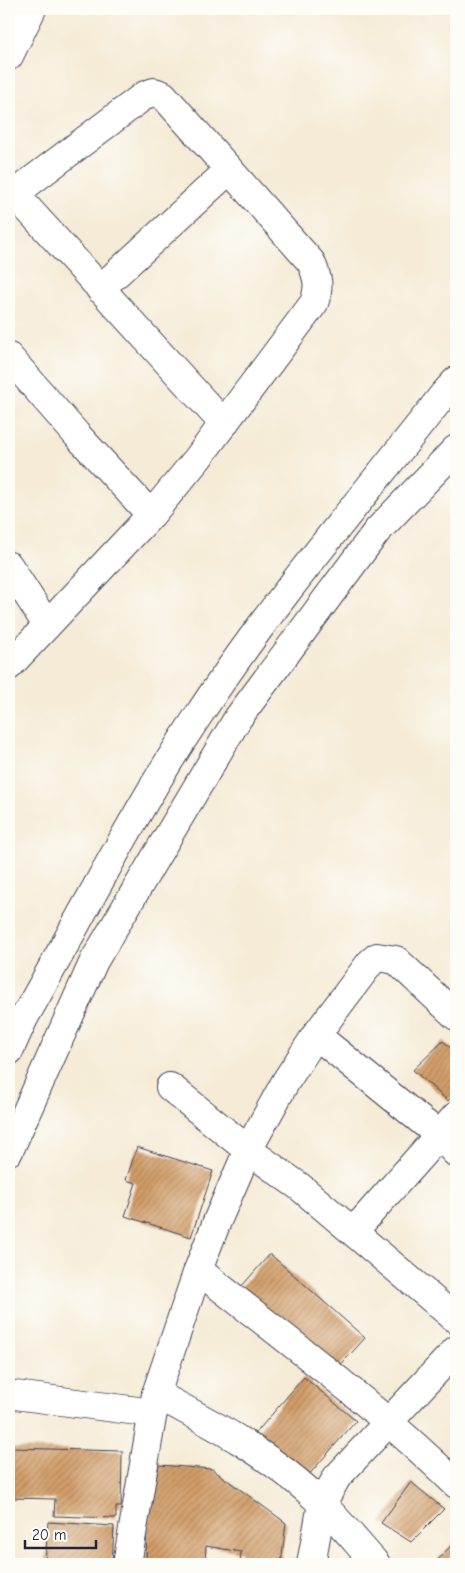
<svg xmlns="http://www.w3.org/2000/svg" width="465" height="1573" font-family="'Comic Neue',sans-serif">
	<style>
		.building { fill: url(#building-hatch) }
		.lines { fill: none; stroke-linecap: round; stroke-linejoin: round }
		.minor-casing { stroke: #424052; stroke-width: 30 }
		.highway-casing { stroke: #424052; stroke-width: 30 }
		.minor { stroke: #fff; stroke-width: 28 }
		.highway { stroke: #fff; stroke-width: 28 }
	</style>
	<defs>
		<pattern id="building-hatch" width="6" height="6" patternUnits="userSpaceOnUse" patternTransform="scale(1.25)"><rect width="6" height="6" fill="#d29e69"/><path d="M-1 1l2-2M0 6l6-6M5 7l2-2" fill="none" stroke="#aa8058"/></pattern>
	</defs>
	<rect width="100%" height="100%" fill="#fdfcf7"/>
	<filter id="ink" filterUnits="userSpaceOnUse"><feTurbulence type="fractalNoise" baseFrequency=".02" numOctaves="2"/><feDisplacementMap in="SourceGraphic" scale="10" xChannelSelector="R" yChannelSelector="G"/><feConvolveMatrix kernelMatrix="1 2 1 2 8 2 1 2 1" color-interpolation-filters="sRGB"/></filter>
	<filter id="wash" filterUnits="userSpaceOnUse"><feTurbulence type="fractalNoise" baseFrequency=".0096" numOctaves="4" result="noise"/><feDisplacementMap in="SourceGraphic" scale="20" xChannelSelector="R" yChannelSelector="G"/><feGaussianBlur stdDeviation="1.12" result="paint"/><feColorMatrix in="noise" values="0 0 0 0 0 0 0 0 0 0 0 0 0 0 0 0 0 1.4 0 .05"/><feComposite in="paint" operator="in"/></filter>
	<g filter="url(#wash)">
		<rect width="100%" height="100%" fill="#f5ebd6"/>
		<g id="blocks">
			<g class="building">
				<polygon points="443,1041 456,1052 456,1091 448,1101 413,1070"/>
				<polygon points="137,1147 213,1171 191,1237 125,1216 136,1183 126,1180"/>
				<polygon points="270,1254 365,1338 336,1370 241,1287"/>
				<polygon points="304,1377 356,1421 306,1478 255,1434"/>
				<polygon points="12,1448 122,1451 121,1507 116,1507 116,1518 54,1516 55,1499 11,1498"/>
				<polygon points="159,1465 212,1469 286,1523 281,1564 240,1564 241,1552 206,1546 205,1562 146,1561 147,1522"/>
				<polygon points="411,1482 444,1509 411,1542 381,1523"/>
				<polygon points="48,1522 114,1526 112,1564 45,1564"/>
				<polygon points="456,1540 456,1564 434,1564"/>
			</g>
		</g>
	</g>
	<g filter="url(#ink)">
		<use href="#blocks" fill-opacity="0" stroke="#424052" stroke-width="1"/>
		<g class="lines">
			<defs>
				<g id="minor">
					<polyline points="9,56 32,9"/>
					<polyline points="9,188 224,424"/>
					<polyline points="100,289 229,170"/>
					<polyline points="9,357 77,435 151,515"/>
					<polyline points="9,566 47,625"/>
					<path d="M 9,666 L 151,515 L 198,458 L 314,303 C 320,287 318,278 311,262 L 163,95 L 154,92 L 145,95 L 14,194"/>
					<polyline points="316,1035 439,1135 456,1153"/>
					<polyline points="170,1087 248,1150 300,1187 456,1319"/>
					<polyline points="354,1231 456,1116"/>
					<path d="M 198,1270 C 286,1339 376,1406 456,1484"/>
					<path d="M 156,1394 C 215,1425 275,1457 322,1504 C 341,1523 358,1544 376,1564"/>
					<polyline points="15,1395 153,1413"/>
					<polyline points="127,1564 156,1394 198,1270 218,1219 248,1150 286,1081 316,1035 370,963 377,957 396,960 456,1016"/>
					<polyline points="311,1564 322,1504 337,1477 456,1350"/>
				</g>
				<g id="highway">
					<path d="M 9,1051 L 24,1018 C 81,918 132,815 196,719 C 270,605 360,501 444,394 L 456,381"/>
					<polyline points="9,1151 94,961 238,718 377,531 456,449"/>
				</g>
			</defs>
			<use href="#minor" class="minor-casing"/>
			<use href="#highway" class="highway-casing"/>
			<use href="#minor" class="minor"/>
			<use href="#highway" class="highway"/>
		</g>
	</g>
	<rect width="465" height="1573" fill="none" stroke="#fdfcf7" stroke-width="30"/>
	<path d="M25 1540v8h71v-8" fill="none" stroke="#22223b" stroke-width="2.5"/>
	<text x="32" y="1540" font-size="15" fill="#22223b" stroke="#fdfcf7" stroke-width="4" paint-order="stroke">20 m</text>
</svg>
